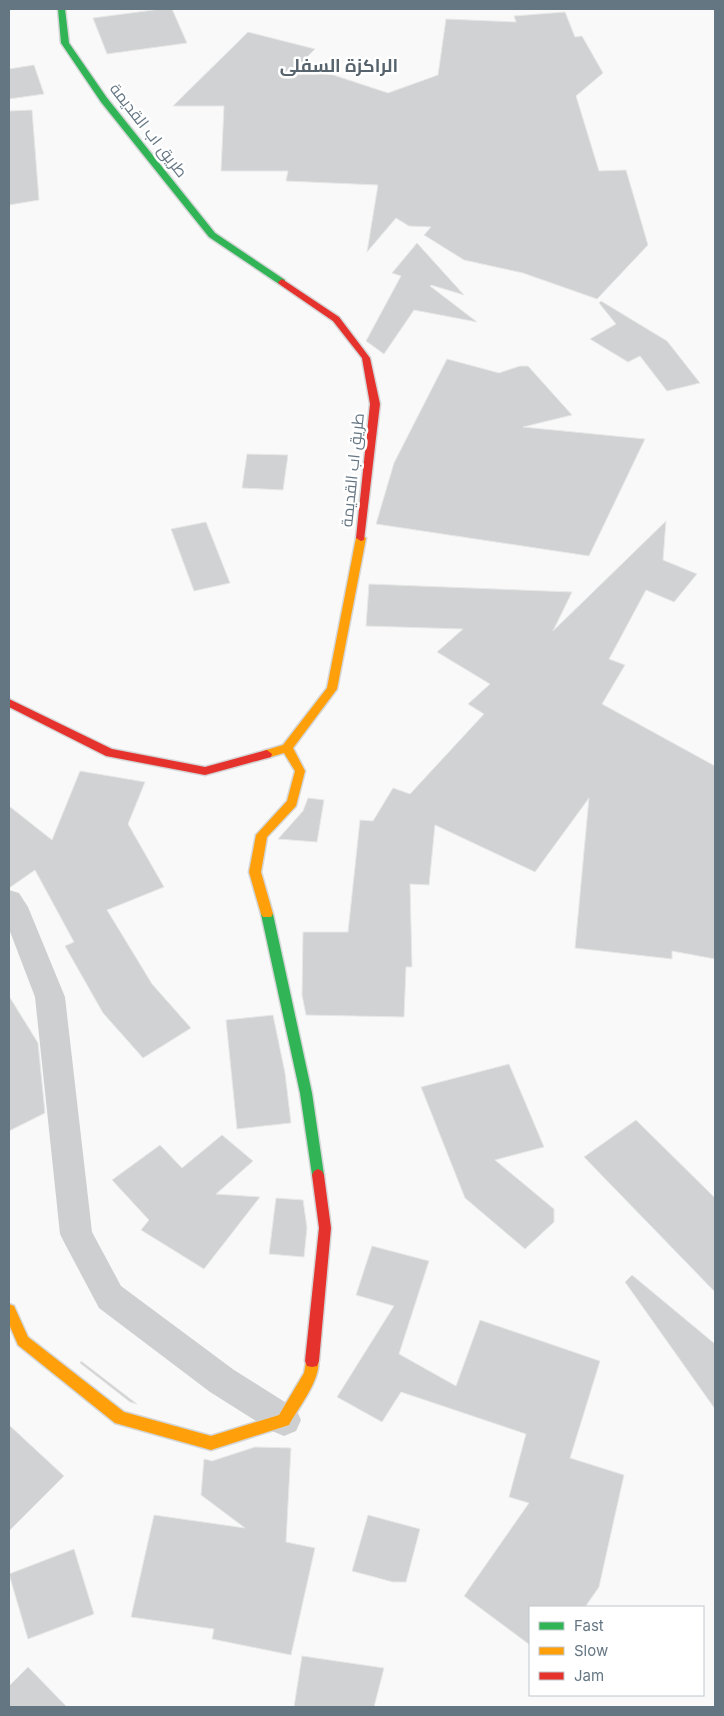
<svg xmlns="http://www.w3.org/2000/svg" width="724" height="1716" font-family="Inter,Cairo,sans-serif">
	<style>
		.building { fill: #d0d2d3; stroke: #e8e8e8 }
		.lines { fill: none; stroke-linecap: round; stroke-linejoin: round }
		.fast-casing { stroke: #d5d6d7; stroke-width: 3 }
		.slow-casing { stroke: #d5d6d7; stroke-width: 3 }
		.jam-casing { stroke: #d5d6d7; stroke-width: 3 }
		.street { fill: #cecfd0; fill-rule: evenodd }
		.fast { fill: #30b455; fill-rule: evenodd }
		.slow { fill: #ff9f0a; fill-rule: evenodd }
		.jam { fill: #e5322d; fill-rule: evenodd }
		.labels { text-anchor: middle; stroke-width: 5; stroke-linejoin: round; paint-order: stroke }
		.street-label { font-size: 16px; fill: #657683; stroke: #fff }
		.far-district-label { font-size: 18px; font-weight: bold; fill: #57646e; stroke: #fff }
	</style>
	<rect width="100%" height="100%" fill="#f9f9f9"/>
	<g class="building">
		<polygon points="161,9 172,9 187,43 107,54 93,18"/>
		<polygon points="565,12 575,37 582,36 603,73 576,96 599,171 626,170 648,245 597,299 523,273 464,260 424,235 431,227 409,226 396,218 367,252 378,185 286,181 288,171 221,171 224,106 173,106 248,32 315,49 300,64 388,93 438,75 446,19 516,22 514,16"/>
		<polygon points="34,65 44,94 9,99 9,69"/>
		<polygon points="32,110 39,200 9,205 9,111"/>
		<polygon points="417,243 464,295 431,285 430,286 477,322 414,310 384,354 366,341 401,276 392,273"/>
		<polygon points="601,301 667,341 700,383 667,391 640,356 628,362 590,339 616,324 599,303"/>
		<polygon points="447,359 499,373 520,366 528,366 572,415 523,427 645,439 589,556 376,524 394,463"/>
		<polygon points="247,454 288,455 283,490 242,488"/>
		<polygon points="666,521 663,560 697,574 674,602 646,590 609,659 625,665 602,704 715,766 715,959 672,951 672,959 575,948 589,798 535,872 435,825 429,885 410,884 412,967 406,967 404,1017 306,1015 302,995 303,932 348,932 360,820 373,821 393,788 410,794 484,714 468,704 490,684 437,652 463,629 366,626 369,584 572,592 553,631"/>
		<polygon points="206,522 230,583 194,591 171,529"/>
		<polygon points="80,771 145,782 128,824 164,887 107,910 152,984 191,1028 143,1058 103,1013 65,946 74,942 35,870 9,888 9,806 52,840"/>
		<polygon points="308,798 324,800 317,842 278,839 303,811"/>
		<polygon points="9,996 38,1043 45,1113 9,1131"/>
		<polygon points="273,1015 285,1073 291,1123 237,1129 226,1020"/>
		<polygon points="509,1064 544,1147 495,1160 554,1209 554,1222 525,1249 465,1198 421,1087"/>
		<polygon points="636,1120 715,1198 715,1292 584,1157"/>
		<polygon points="222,1135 253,1161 216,1194 260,1197 204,1269 141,1230 149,1220 112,1180 160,1145 182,1168"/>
		<polygon points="276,1198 303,1200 307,1228 304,1257 269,1254"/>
		<polygon points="372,1246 429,1261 399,1354 456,1386 480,1320 600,1361 570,1458 624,1475 599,1587 585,1607 530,1607 530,1645 464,1596 529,1503 509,1497 526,1434 401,1392 382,1422 337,1397 394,1306 356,1295"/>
		<polygon points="632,1275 715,1344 715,1409 625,1282"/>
		<polygon points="81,1361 137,1404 130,1402 80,1363"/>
		<polygon points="9,1425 64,1476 9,1531"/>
		<polygon points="255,1447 291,1448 286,1542 315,1548 291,1655 212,1639 214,1629 131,1617 154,1515 245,1528 201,1495 204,1459 212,1461"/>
		<polygon points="368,1515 420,1529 406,1582 393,1582 352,1571"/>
		<polygon points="74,1549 94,1614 28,1639 9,1574"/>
		<polygon points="302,1656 384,1668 374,1707 294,1707"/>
		<polygon points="28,1667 67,1707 9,1707 9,1686"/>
	</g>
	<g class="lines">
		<defs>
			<g id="fast">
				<polygon points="58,9 65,9 69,43 107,98 215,233 285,280 285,284 279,284 209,237 101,102 61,43"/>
				<polygon points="267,909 271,911 273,914 312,1093 324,1175 322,1179 318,1181 314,1179 312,1175 300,1093 261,914 263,911"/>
			</g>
			<g id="slow">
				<polygon points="361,535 366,538 337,689 293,748 305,771 296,806 267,837 261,872 273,914 271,917 263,917 261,914 249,872 256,835 287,801 295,771 284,753 267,758 262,754 263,751 283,745 327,688 356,538"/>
				<path d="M 9,1304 L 14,1306 L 28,1337 L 124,1412 L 211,1436 L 279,1415 L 304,1373 L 307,1356 L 312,1355 L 317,1356 C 325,1375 298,1408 289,1425 L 211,1450 L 115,1423 L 18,1345 L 9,1324 Z"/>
			</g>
			<g id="jam">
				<polygon points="282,279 339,317 370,358 380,404 364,540 361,541 356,538 370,404 362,358 333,321 279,284 278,282"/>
				<polygon points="9,699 112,749 205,767 267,750 272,754 271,757 205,775 106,756 9,707"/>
				<polygon points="318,1169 322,1171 324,1175 331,1228 319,1361 317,1366 312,1367 307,1366 305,1361 319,1228 312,1175 314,1171"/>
			</g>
		</defs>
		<use href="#fast" class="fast-casing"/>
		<use href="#slow" class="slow-casing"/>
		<use href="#jam" class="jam-casing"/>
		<polygon class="street" points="9,890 19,893 28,907 65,997 92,1232 121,1286 234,1370 296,1409 301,1420 296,1431 284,1436 272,1431 210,1392 99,1308 65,1244 60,1234 35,997 9,929"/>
		<use href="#fast" class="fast"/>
		<use href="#slow" class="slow"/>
		<use href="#jam" class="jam"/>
	</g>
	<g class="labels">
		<g class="street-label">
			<text transform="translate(149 130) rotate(52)" y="6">طريق اب القديمة</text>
			<text transform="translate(352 470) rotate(-84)" y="6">طريق اب القديمة</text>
		</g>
		<g class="far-district-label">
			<text x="339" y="72">الراكزة السفلى</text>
		</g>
	</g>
	<rect width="724" height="1716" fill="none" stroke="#657683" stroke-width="20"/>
	<rect x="529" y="1606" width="175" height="90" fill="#ffffff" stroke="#c1c8cd"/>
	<rect x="539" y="1622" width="25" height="8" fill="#30b455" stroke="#c1c8cd"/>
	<text x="574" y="1631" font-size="15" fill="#657683">Fast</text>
	<rect x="539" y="1647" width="25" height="8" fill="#ff9f0a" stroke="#c1c8cd"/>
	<text x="574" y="1656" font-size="15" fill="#657683">Slow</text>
	<rect x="539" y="1672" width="25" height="8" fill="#e5322d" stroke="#c1c8cd"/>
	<text x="574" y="1681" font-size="15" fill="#657683">Jam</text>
</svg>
